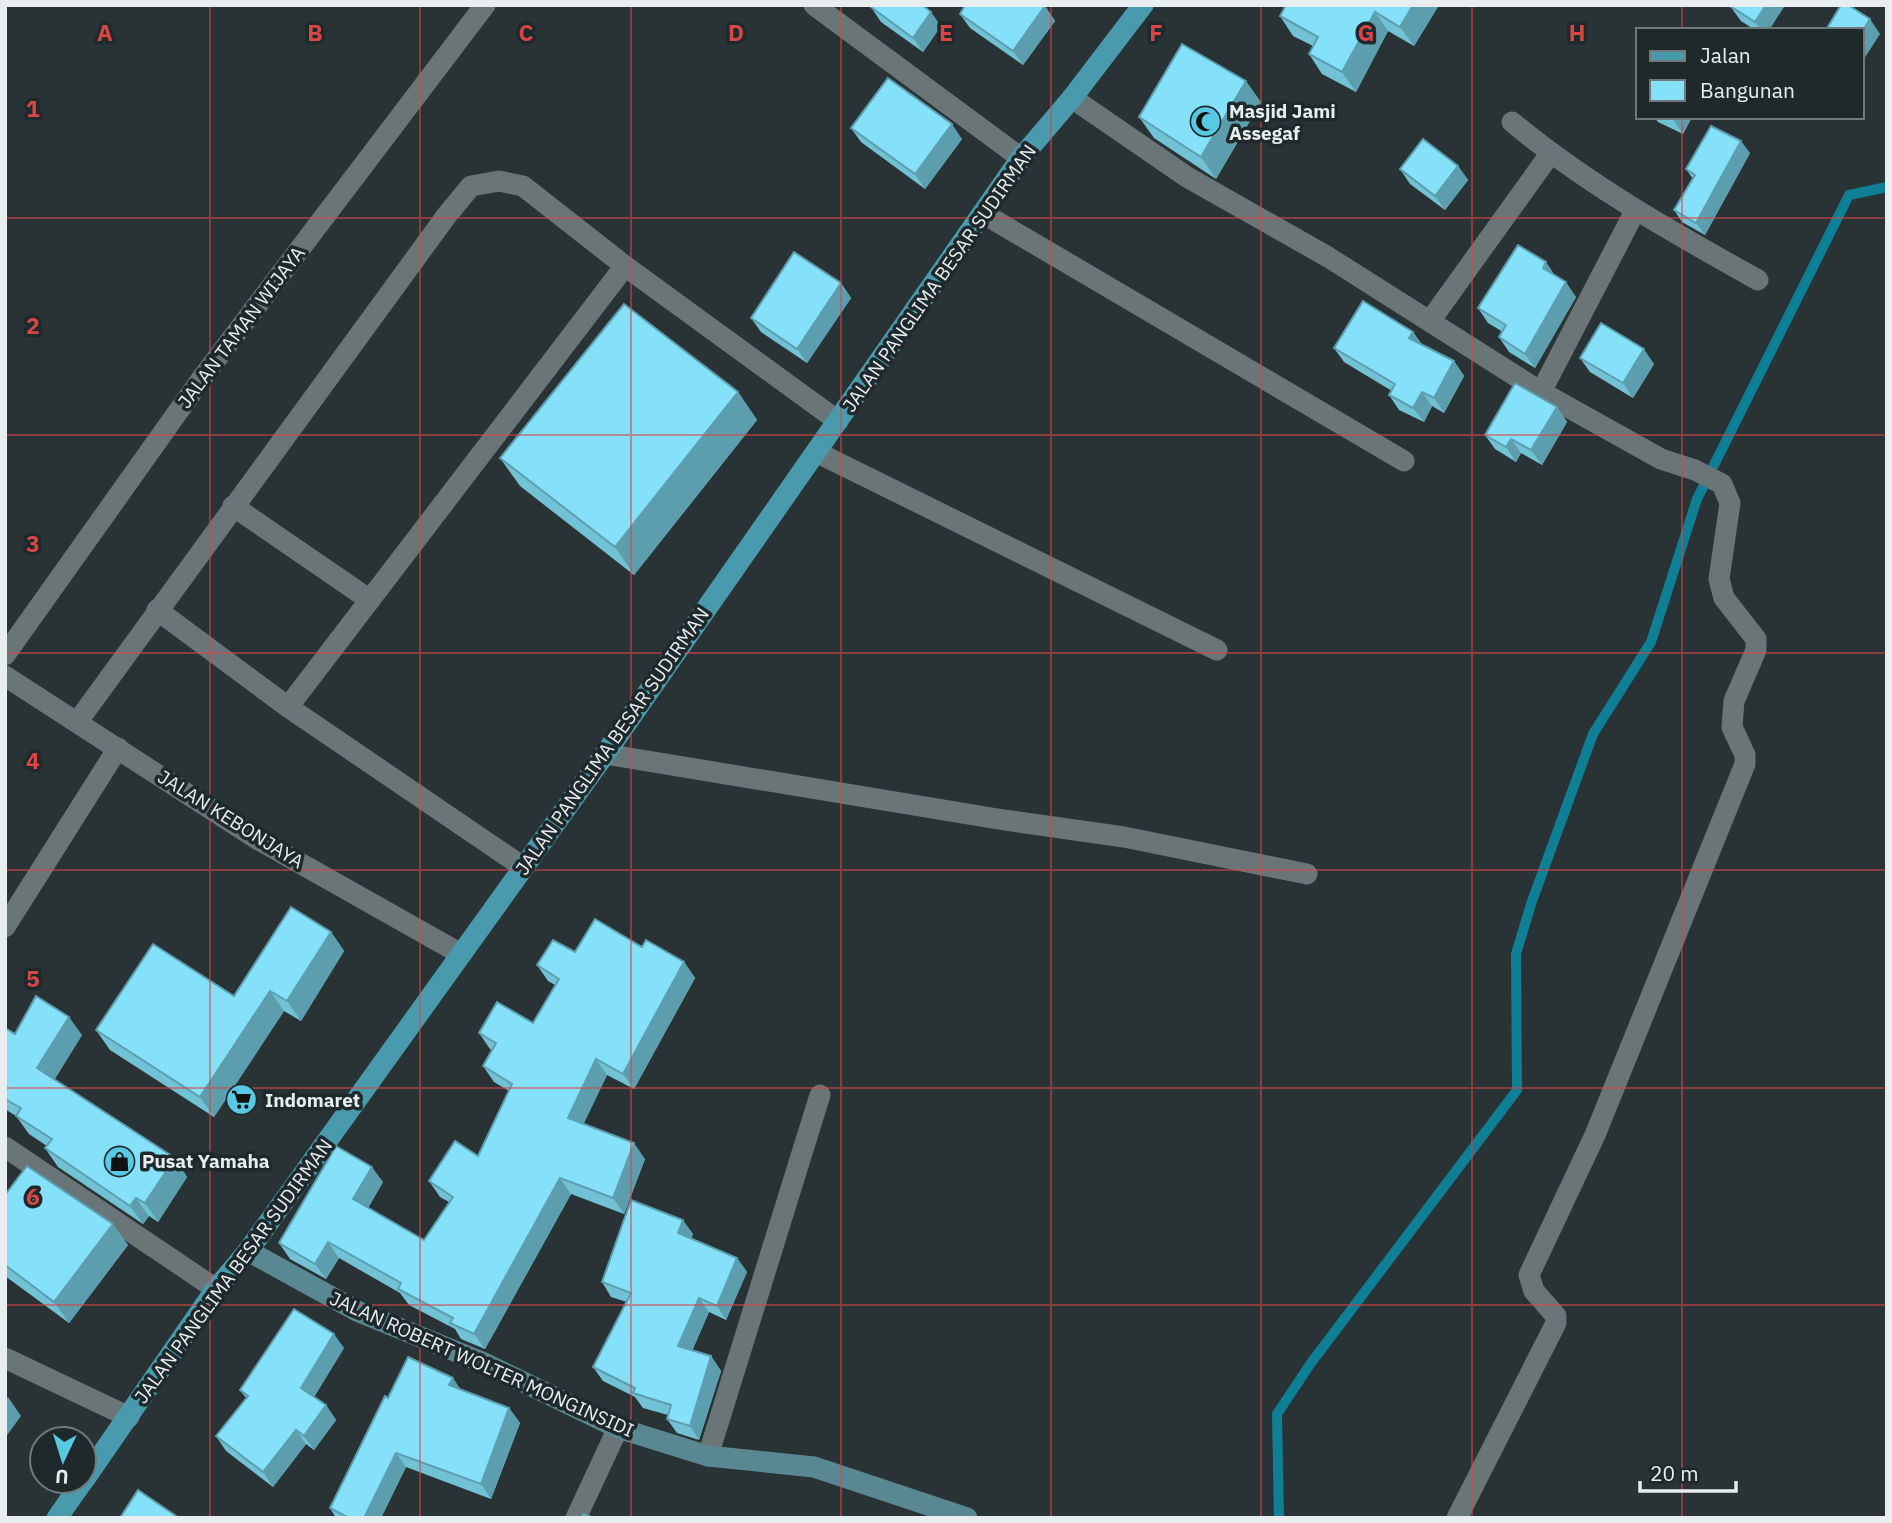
<svg xmlns="http://www.w3.org/2000/svg" width="1892" height="1523" font-family="'IBM Plex Sans',sans-serif">
	<style>
		.lines { fill: none; stroke-linecap: round; stroke-linejoin: round }
		.stream { stroke: #0e7f95; stroke-width: 10 }
		.street { stroke: #6a7578; stroke-width: 21 }
		.secondary { stroke: #5a8892; stroke-width: 21 }
		.primary { stroke: #499aac; stroke-width: 21 }
		.wall { fill: #72c2d6 }
		.shaded-wall { fill: #5c9eae }
		.building { fill: #84e1f9; stroke: #5c9eae; stroke-width: 2 }
		.grid { fill: none; stroke: #d94646; stroke-width: 2; stroke-opacity: 0.55 }
		.labels { text-anchor: middle; stroke-width: 7; stroke-linejoin: round; paint-order: stroke }
		.poi-label { font-size: 19px; font-weight: bold; fill: #e8eef0; stroke: #1f292c; text-anchor: start }
		.street-label { font-size: 19px; fill: #e8eef0; stroke: #1f292c }
		.grid-label { font-size: 23px; text-anchor: middle; font-weight: bold; fill: #d94646; stroke: #1f292c; stroke-width: 7; stroke-linejoin: round; paint-order: stroke }
	</style>
	<rect width="100%" height="100%" fill="#293336"/>
	<g class="lines">
		<polyline class="stream" points="1279,1518 1277,1414 1311,1363 1517,1090 1516,954 1531,904 1593,734 1651,642 1697,499 1849,195 1887,187"/>
		<g class="street">
			<polyline points="814,5 1021,158"/>
			<polyline points="1072,98 1187,177 1328,257 1541,392 1661,459 1695,470 1722,484 1730,503 1719,579 1724,598 1756,639 1756,650 1734,701 1732,727 1745,755 1745,764 1595,1135 1529,1275 1534,1291 1556,1316 1556,1323 1457,1518"/>
			<path d="M 1512,122 C 1588,185 1672,232 1758,280"/>
			<polyline points="984,214 1404,461"/>
			<polyline points="1430,321 1550,154"/>
			<polyline points="1541,392 1635,211"/>
			<polyline points="816,452 1217,650"/>
			<polyline points="233,506 370,600"/>
			<polyline points="157,610 288,707 523,867"/>
			<polyline points="5,655 202,378 485,5"/>
			<polyline points="5,676 257,839 461,954"/>
			<polyline points="288,707 625,266"/>
			<polyline points="78,721 447,215 471,186 499,181 523,186 625,266 838,421"/>
			<polyline points="605,754 998,819 1124,837 1307,874"/>
			<polyline points="5,927 118,748"/>
			<polyline points="5,1147 216,1289"/>
			<polyline points="5,1358 129,1417"/>
			<polyline points="708,1456 820,1095"/>
			<polyline points="576,1518 618,1428"/>
		</g>
		<polyline class="secondary" points="248,1251 357,1311 484,1363 618,1428 708,1456 814,1467 967,1518"/>
		<g class="primary">
			<polyline points="84,1480 216,1289 248,1251 605,754 1021,158 1072,98 1143,5"/>
			<polyline points="57,1518 83,1481"/>
		</g>
	</g>
	<g class="wall">
		<polygon points="1439,5 1414,46 1388,31 1356,92 1322,74 1309,54 1313,46 1293,36 1280,16"/>
		<polygon points="1731,5 1785,5 1769,30 1755,30 1741,21 1730,6"/>
		<polygon points="1045,6 1055,21 1023,65 970,28 960,14"/>
		<polygon points="871,7 941,26 923,52 881,22"/>
		<polygon points="1261,102 1216,179 1154,138 1139,117"/>
		<polygon points="1654,117 1692,117 1683,134 1658,122"/>
		<polygon points="851,128 962,139 925,189 861,142"/>
		<polygon points="1750,153 1705,235 1682,222 1674,210 1693,179 1686,169"/>
		<polygon points="1458,166 1468,180 1445,210 1410,184 1400,169"/>
		<polygon points="1556,276 1576,297 1535,368 1509,352 1499,337 1503,332 1488,323 1478,308"/>
		<polygon points="841,283 851,298 807,363 761,332 751,318"/>
		<polygon points="1413,332 1422,345 1454,361 1464,376 1444,413 1432,406 1424,422 1399,410 1389,395 1392,391 1344,362 1334,348"/>
		<polygon points="1580,358 1654,364 1633,398 1590,372"/>
		<polygon points="738,392 757,420 634,575 520,486 500,458"/>
		<polygon points="1557,407 1567,422 1542,465 1521,453 1516,462 1495,449 1485,435"/>
		<polygon points="331,932 344,951 301,1021 284,1011 214,1117 110,1050 96,1030 234,996"/>
		<polygon points="642,947 684,962 695,978 634,1089 607,1075 583,1124 645,1159 624,1214 571,1194 485,1349 461,1339 455,1329 409,1305 400,1293 339,1258 326,1279 290,1259 279,1243 383,1182 368,1208 424,1240 449,1202 440,1197 429,1181 478,1156 509,1091 494,1082 483,1066 492,1050 490,1049 479,1033 533,1023 555,985 548,981 537,965 575,952"/>
		<polygon points="5,1028 15,1034 82,1035 54,1080 175,1158 187,1177 158,1222 149,1216 143,1224 58,1167 45,1148 47,1146 29,1134 16,1116 5,1109"/>
		<polygon points="5,1195 128,1245 69,1323 5,1276"/>
		<polygon points="693,1234 691,1239 737,1258 747,1272 726,1320 709,1312 692,1351 711,1356 721,1371 699,1440 677,1433 667,1419 668,1415 643,1408 635,1397 603,1381 593,1367 627,1302 611,1297 602,1282"/>
		<polygon points="344,1348 314,1397 326,1405 336,1420 314,1450 306,1444 273,1487 226,1451 216,1436 246,1398 240,1390"/>
		<polygon points="460,1389 509,1408 520,1423 491,1499 406,1467 381,1518 336,1518 330,1508 388,1398"/>
	</g>
	<g class="shaded-wall">
		<polygon points="1413,5 1439,5 1414,46 1400,27"/>
		<polygon points="1766,5 1785,5 1769,30 1761,30 1755,22"/>
		<polygon points="1045,6 1055,21 1023,65 1013,51"/>
		<polygon points="931,12 941,26 923,52 913,38"/>
		<polygon points="1375,12 1388,31 1356,92 1342,72"/>
		<polygon points="1870,19 1880,34 1862,62 1862,32"/>
		<polygon points="1246,81 1261,102 1216,179 1201,157"/>
		<polygon points="1675,117 1692,117 1683,134 1673,120"/>
		<polygon points="952,124 962,139 925,189 915,174"/>
		<polygon points="1741,141 1750,153 1705,235 1696,223"/>
		<polygon points="1458,166 1468,180 1445,210 1435,196"/>
		<polygon points="1546,262 1556,277 1543,268"/>
		<polygon points="1566,282 1576,297 1535,368 1525,354"/>
		<polygon points="841,283 851,298 807,363 797,349"/>
		<polygon points="1413,332 1423,346 1409,338"/>
		<polygon points="1644,349 1654,364 1633,398 1623,383"/>
		<polygon points="1454,361 1464,376 1444,413 1434,398"/>
		<polygon points="738,392 757,420 634,575 615,547"/>
		<polygon points="1422,392 1432,406 1424,422 1413,408"/>
		<polygon points="1557,407 1567,422 1542,465 1531,450"/>
		<polygon points="1511,439 1521,453 1516,462 1506,447"/>
		<polygon points="331,932 344,951 301,1021 287,1001"/>
		<polygon points="684,962 695,978 634,1089 623,1074"/>
		<polygon points="270,991 284,1011 214,1117 200,1097"/>
		<polygon points="69,1017 82,1035 50,1087 37,1068"/>
		<polygon points="596,1059 607,1075 579,1134 568,1118"/>
		<polygon points="634,1143 645,1159 624,1214 613,1198"/>
		<polygon points="175,1158 187,1177 158,1222 145,1203"/>
		<polygon points="372,1167 383,1182 364,1215 353,1199"/>
		<polygon points="560,1178 571,1194 485,1349 474,1334"/>
		<polygon points="136,1198 149,1216 143,1224 130,1206"/>
		<polygon points="683,1220 693,1234 688,1247 678,1233"/>
		<polygon points="113,1224 128,1245 69,1323 54,1302"/>
		<polygon points="328,1242 339,1258 326,1279 315,1264"/>
		<polygon points="737,1258 747,1272 726,1320 717,1306"/>
		<polygon points="699,1298 709,1312 688,1360 678,1346"/>
		<polygon points="334,1334 344,1348 311,1402 301,1388"/>
		<polygon points="711,1356 721,1371 699,1440 690,1426"/>
		<polygon points="453,1378 463,1393 449,1385"/>
		<polygon points="8,1397 21,1416 5,1438 5,1401"/>
		<polygon points="326,1405 336,1420 314,1450 304,1436"/>
		<polygon points="509,1408 520,1423 491,1499 481,1484"/>
		<polygon points="296,1430 306,1444 273,1487 263,1472"/>
		<polygon points="396,1453 406,1467 381,1518 364,1518"/>
	</g>
	<g class="building">
		<polygon points="872,5 922,5 931,12 913,38 871,7"/>
		<polygon points="965,5 1043,5 1045,6 1013,51 960,14"/>
		<polygon points="1286,5 1413,5 1400,27 1375,12 1342,72 1309,54 1318,37 1280,16"/>
		<polygon points="1731,5 1766,5 1755,22 1730,6"/>
		<polygon points="1841,5 1848,5 1870,19 1862,32 1862,30 1826,30"/>
		<polygon points="1182,44 1246,81 1201,157 1139,117"/>
		<polygon points="888,78 952,124 915,174 851,128"/>
		<polygon points="1711,126 1741,141 1696,223 1674,210 1695,175 1686,169"/>
		<polygon points="1423,139 1458,166 1435,196 1400,169"/>
		<polygon points="1518,245 1546,262 1543,268 1566,282 1525,354 1499,337 1506,325 1478,308"/>
		<polygon points="794,252 841,283 797,349 751,318"/>
		<polygon points="1363,301 1413,332 1409,338 1454,361 1434,398 1422,392 1413,408 1389,395 1395,384 1334,348"/>
		<polygon points="624,304 738,392 615,547 500,458"/>
		<polygon points="1601,323 1644,349 1623,383 1580,358"/>
		<polygon points="1515,383 1557,407 1531,450 1511,439 1506,447 1485,435"/>
		<polygon points="291,907 331,932 287,1001 270,991 200,1097 96,1030 153,944 234,996"/>
		<polygon points="595,919 642,947 646,940 684,962 623,1074 596,1059 568,1118 634,1143 613,1198 560,1178 474,1334 450,1323 453,1318 398,1289 401,1283 328,1242 315,1264 279,1243 336,1146 372,1167 353,1199 424,1240 453,1197 429,1181 455,1141 478,1156 512,1084 483,1066 496,1043 479,1033 497,1002 533,1023 559,979 537,965 553,940 575,952"/>
		<polygon points="36,996 69,1017 37,1068 175,1158 145,1203 136,1198 130,1206 45,1148 52,1139 16,1116 21,1108 5,1099 5,1028 15,1034"/>
		<polygon points="27,1166 113,1224 54,1302 5,1265 5,1195"/>
		<polygon points="631,1200 683,1220 678,1233 737,1258 717,1306 699,1298 678,1346 711,1356 690,1426 667,1419 671,1405 633,1393 635,1388 593,1367 631,1293 602,1282"/>
		<polygon points="294,1309 334,1334 301,1388 326,1405 304,1436 296,1430 263,1472 216,1436 248,1396 240,1390"/>
		<polygon points="408,1357 453,1378 449,1385 509,1408 481,1484 396,1453 364,1518 349,1518 330,1508 385,1396 388,1398"/>
		<polygon points="138,1490 179,1518 120,1518"/>
		<polygon points="583,1514 594,1518 582,1518"/>
	</g>
	<path class="grid" d="M 210,5 L 210,1518M 420,5 L 420,1518M 631,5 L 631,1518M 841,5 L 841,1518M 1051,5 L 1051,1518M 1261,5 L 1261,1518M 1472,5 L 1472,1518M 1682,5 L 1682,30M 1682,117 L 1682,1518M 5,218 L 1887,218M 5,435 L 1887,435M 5,653 L 1887,653M 5,870 L 1887,870M 5,1088 L 1887,1088M 5,1305 L 1887,1305"/>
	<defs>
		<symbol id="mosque-disc" viewBox="-11 -11 22 22"><circle r="9.5" fill="#58c9e3" stroke="#1f292c"/><path d="M3.5-4.9A6 6 0 1 0 3.5 4.9A5 5 0 1 1 3.5-4.9Z" fill="#111"/></symbol>
		<symbol id="supermarket-disc" viewBox="-11 -11 22 22"><circle r="9.5" fill="#58c9e3" stroke="#1f292c"/><path d="M-6-5.5h2.5l.6 2H6L4.5 2H-2.5L-4.4-4H-6ZM-1.5 3.2a1.3 1.3 0 1 0 .1 0ZM3 3.2a1.3 1.3 0 1 0 .1 0Z" fill="#111"/></symbol>
		<symbol id="shop-disc" viewBox="-11 -11 22 22"><circle r="9.5" fill="#58c9e3" stroke="#1f292c"/><path d="M-5-2.5h2.3a2.7 3.5 0 0 1 5.4 0H5L5.5 6h-11ZM-1.5-2.5h3a1.5 2.3 0 0 0-3 0Z" fill="#111"/></symbol>
	</defs>
	<g fill-rule="evenodd">
		<use href="#mosque-disc" x="1188" y="104" width="35" height="35"/>
		<use href="#supermarket-disc" x="224" y="1082" width="35" height="35"/>
		<use href="#shop-disc" x="102" y="1144" width="35" height="35"/>
	</g>
	<g class="labels">
		<g class="poi-label">
			<text x="1229" y="118">Masjid Jami<tspan x="1229" dy="22">Assegaf</tspan></text>
			<text x="265" y="1107">Indomaret</text>
			<text x="142" y="1168">Pusat Yamaha</text>
		</g>
		<g class="street-label">
			<text transform="translate(939 278) rotate(-55)" y="7">JALAN PANGLIMA BESAR SUDIRMAN</text>
			<text transform="translate(241 327) rotate(-53)" y="7">JALAN TAMAN WIJAYA</text>
			<text transform="translate(612 741) rotate(-55)" y="7">JALAN PANGLIMA BESAR SUDIRMAN</text>
			<text transform="translate(231 819) rotate(32)" y="7">JALAN KEBONJAYA</text>
			<text transform="translate(233 1271) rotate(-54)" y="7">JALAN PANGLIMA BESAR SUDIRMAN</text>
			<text transform="translate(482 1364) rotate(24)" y="7">JALAN ROBERT WOLTER MONGINSIDI</text>
		</g>
	</g>
	<g class="grid-label">
		<text x="105" y="41">A</text>
		<text x="315" y="41">B</text>
		<text x="526" y="41">C</text>
		<text x="736" y="41">D</text>
		<text x="946" y="41">E</text>
		<text x="1156" y="41">F</text>
		<text x="1366" y="41">G</text>
		<text x="1577" y="41">H</text>
		<text x="33" y="117">1</text>
		<text x="33" y="334">2</text>
		<text x="33" y="552">3</text>
		<text x="33" y="769">4</text>
		<text x="33" y="987">5</text>
		<text x="33" y="1205">6</text>
	</g>
	<rect width="1892" height="1523" fill="none" stroke="#e8eef0" stroke-width="14"/>
	<rect x="1636" y="28" width="228" height="91" fill="#1f292c" stroke="#6f787a" stroke-width="2"/>
	<rect x="1650" y="51" width="35" height="10" fill="#499aac" stroke="#6f787a" stroke-width="2"/>
	<text x="1700" y="63" font-size="21" fill="#e8eef0">Jalan</text>
	<rect x="1650" y="80" width="35" height="21" fill="#84e1f9" stroke="#6f787a" stroke-width="2"/>
	<text x="1700" y="98" font-size="21" fill="#e8eef0">Bangunan</text>
	<g transform="translate(63 1460) rotate(184)"><circle r="33" fill="#1f292c" stroke="#6f787a" stroke-width="2"/>
	<path d="M0-5L12 26L0 18L-12 26Z" fill="#58c9e3"/>
	<text y="-10" font-size="19" font-weight="bold" text-anchor="middle" fill="#e8eef0">U</text>
	</g>
	<path d="M1640 1481v10h96v-10" fill="none" stroke="#e8eef0" stroke-width="3.5"/>
	<text x="1650" y="1481" font-size="21" fill="#e8eef0" stroke="#1f292c" stroke-width="5" paint-order="stroke">20 m</text>
</svg>
